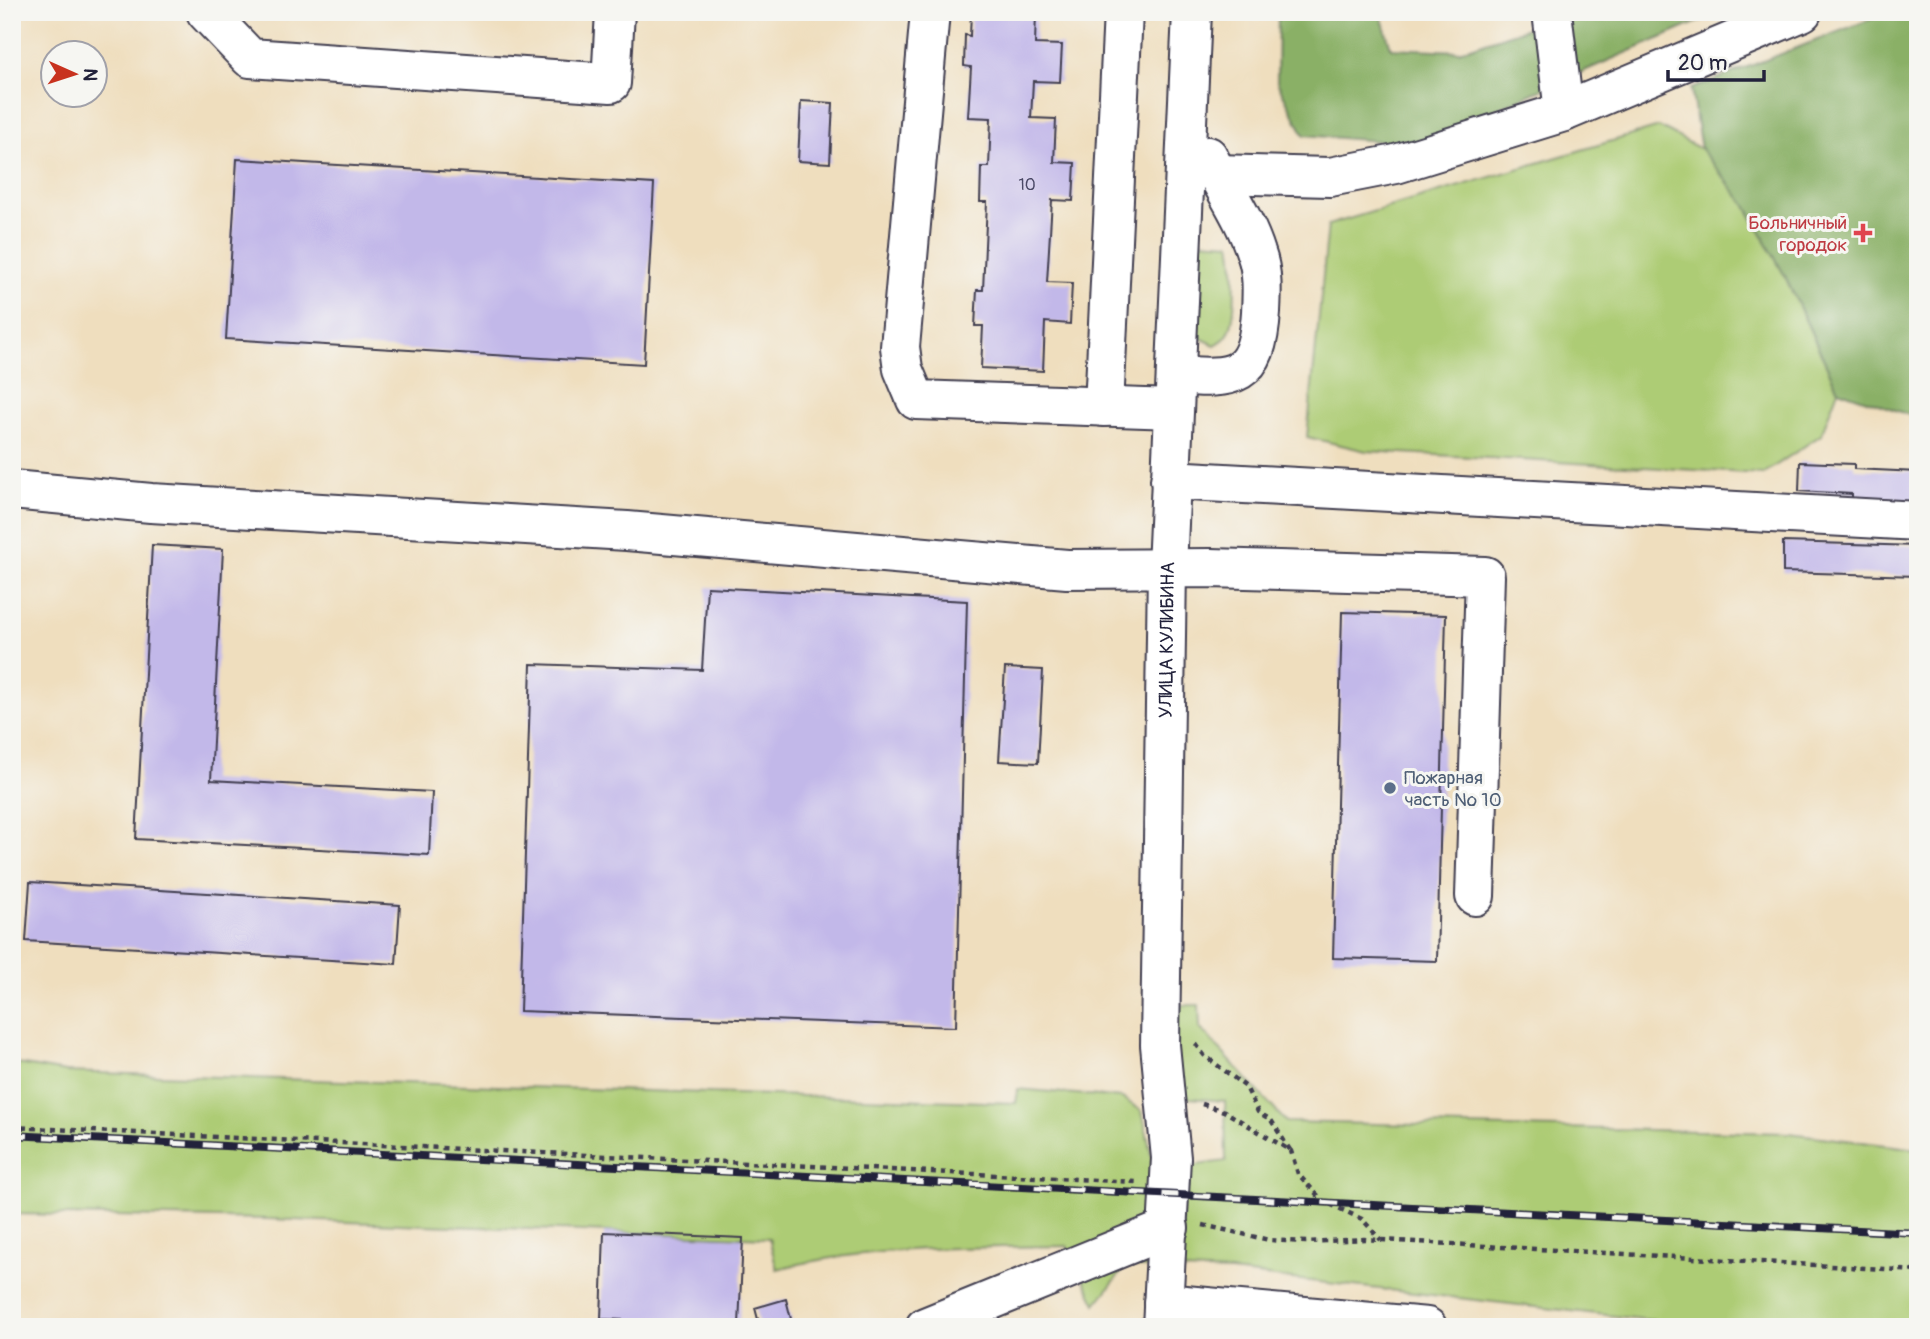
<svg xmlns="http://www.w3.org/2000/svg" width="1930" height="1339" font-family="Pangolin,sans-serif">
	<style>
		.green { fill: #adcc74; stroke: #687758; stroke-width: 2 }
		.forest { fill: #8ab066; stroke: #566950; stroke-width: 2 }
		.building { fill: #c2b8e9 }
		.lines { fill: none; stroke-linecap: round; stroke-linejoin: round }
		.minor-casing { stroke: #413e4f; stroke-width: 42 }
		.path { stroke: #413e4f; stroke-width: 4.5; stroke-dasharray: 5 5; stroke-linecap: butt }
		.minor { stroke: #fff; stroke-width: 38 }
		.rail-casing { stroke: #22223b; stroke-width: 8 }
		.rail { stroke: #f6f6f2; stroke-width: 5; stroke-dasharray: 16; stroke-linecap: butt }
		.health-dot { fill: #e0444e; stroke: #f6f6f2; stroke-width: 2.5 }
		.service-dot { fill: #5c6f8a; stroke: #f6f6f2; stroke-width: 2.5 }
		.labels { text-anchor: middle; stroke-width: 6; stroke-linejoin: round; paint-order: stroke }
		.number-label { font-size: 16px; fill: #4a4866 }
		.health-label { font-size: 19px; fill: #be3a42; stroke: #f6f6f2; text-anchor: end }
		.street-label { font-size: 19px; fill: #22223b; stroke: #f6f6f2 }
		.service-label { font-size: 19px; fill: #4e5e75; stroke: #f6f6f2; text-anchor: start }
	</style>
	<rect width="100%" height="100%" fill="#f6f6f2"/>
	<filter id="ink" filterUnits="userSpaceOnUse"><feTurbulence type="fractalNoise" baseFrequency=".0143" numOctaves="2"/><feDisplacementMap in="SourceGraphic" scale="14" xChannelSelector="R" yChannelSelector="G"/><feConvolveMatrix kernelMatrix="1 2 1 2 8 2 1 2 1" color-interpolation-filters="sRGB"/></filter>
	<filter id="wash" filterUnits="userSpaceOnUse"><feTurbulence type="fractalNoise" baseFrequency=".00686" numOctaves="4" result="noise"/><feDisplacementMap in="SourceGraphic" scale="28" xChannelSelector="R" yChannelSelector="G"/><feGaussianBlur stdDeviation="1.57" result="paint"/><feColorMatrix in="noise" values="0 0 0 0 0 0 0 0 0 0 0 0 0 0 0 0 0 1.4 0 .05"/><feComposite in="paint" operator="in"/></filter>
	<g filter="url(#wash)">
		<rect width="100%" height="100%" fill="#efdebe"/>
		<g class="green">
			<polygon points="1659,127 1701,149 1745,204 1785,276 1838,390 1821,435 1763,474 1366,451 1307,437 1328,225"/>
			<path d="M 1199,241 L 1231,243 C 1235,264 1238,315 1228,334 C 1225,340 1220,342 1215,345 L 1194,335 Z"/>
			<polygon points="1174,1005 1199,1005 1200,1028 1286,1122 1789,1133 1918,1149 1918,1327 1711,1327 1231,1272 1181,1270 1182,1167 1226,1161 1225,1101 1177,1097"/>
			<path d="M 12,1063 L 66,1072 L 1016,1103 L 1018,1089 L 1122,1098 L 1142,1111 L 1152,1158 L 1147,1268 L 1126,1266 L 1096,1304 L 1067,1246 C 970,1248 872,1245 777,1269 L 769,1238 L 268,1219 L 12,1214 Z"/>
		</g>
		<g class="forest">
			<polygon points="1278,12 1380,12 1391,48 1459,51 1575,12 1721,12 1415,144 1304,135 1277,82"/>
			<polygon points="1889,12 1918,12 1918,418 1838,390 1785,276 1745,204 1701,149 1691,89"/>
		</g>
		<g id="blocks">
			<g class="building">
				<polygon points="971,12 1036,12 1035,44 1062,45 1060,82 1033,81 1031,118 1056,119 1054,162 1075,163 1073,201 1052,200 1047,282 1072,283 1070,324 1045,322 1043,371 981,368 983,326 975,326 977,290 983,290 987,202 980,202 981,167 989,167 991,118 968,117 971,67 964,66 965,35 970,36"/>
				<polygon points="801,101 833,103 830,163 798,161"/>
				<polygon points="237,159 654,184 644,364 226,339"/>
				<polygon points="1800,462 1854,464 1854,469 1918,472 1918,504 1852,501 1852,494 1799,491"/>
				<polygon points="1783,542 1918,546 1918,576 1783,572"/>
				<polygon points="152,545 223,549 211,780 432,792 429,855 136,839"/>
				<polygon points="707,587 967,601 956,1027 520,1011 531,664 702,670"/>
				<polygon points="1342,612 1446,615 1437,961 1333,958"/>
				<polygon points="1005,668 1043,670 1038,763 999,761"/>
				<polygon points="30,882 400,905 396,964 26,941"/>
				<polygon points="604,1232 743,1238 739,1325 601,1319"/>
				<polygon points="786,1299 793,1327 760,1327 755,1308"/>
			</g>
		</g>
	</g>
	<g filter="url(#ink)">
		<use href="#blocks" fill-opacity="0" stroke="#413e4f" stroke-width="2"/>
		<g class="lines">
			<defs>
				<g id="minor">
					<polyline points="206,12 250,58 611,83 615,12"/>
					<polyline points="930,12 900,347 903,369 916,400 1174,409"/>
					<polyline points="1552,12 1564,112"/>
					<polyline points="1216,174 1330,177 1396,164 1564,112 1802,12"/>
					<path d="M 1176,375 C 1235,380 1257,378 1261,312 C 1262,292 1263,272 1256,253 C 1245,218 1223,188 1208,156"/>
					<polyline points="1104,407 1123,12"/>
					<polyline points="1170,480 1918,521"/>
					<polyline points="12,490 151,503 627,531 1067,569 1211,568 1485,576 1475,896"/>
					<polyline points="1163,1303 1427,1327"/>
					<polyline points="925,1327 1169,1228"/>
					<path id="s1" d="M 1162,1327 L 1171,1158 L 1160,1045 L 1167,568 L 1192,12"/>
				</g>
			</defs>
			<use href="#minor" class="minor-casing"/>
			<g class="path">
				<polyline points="1196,1044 1204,1055 1246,1087 1258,1112 1271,1120 1290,1150"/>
				<polyline points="1202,1104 1224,1111 1291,1151 1298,1174 1323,1201 1362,1219 1381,1240"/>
				<polyline points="12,1127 1137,1182"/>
				<polyline points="1203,1225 1269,1240 1306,1242 1364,1239 1918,1271"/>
			</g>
			<use href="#minor" class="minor"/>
			<defs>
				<polyline id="rail" points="12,1135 1918,1233"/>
			</defs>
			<use href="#rail" class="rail-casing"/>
			<use href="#rail" class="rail"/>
		</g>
	</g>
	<path class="health-dot" d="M1859.5 222.5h7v7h7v7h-7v7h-7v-7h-7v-7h7z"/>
	<circle class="service-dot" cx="1390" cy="788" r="7"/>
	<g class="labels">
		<g class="number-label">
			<text x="1027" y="190">10</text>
		</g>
		<g class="health-label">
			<text x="1847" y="229">Больничный<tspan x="1847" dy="22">городок</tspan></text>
		</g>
		<g class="street-label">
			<text dy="7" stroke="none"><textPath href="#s1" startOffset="688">УЛИЦА КУЛИБИНА</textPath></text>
		</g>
		<g class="service-label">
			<text x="1404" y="784">Пожарная<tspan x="1404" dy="22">часть № 10</tspan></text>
		</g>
	</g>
	<rect width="1930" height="1339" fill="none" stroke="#f6f6f2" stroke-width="42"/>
	<g transform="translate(74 74) rotate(93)"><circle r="33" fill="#f6f6f2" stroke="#a1a1a9" stroke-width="2"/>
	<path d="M0-5L12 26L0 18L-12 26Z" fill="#c8321e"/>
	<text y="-10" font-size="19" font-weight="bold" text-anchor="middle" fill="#22223b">N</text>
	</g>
	<path d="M1668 70v10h96v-10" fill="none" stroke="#22223b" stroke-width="3.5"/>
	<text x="1678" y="70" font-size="21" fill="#22223b" stroke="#f6f6f2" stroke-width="5" paint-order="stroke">20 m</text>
</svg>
